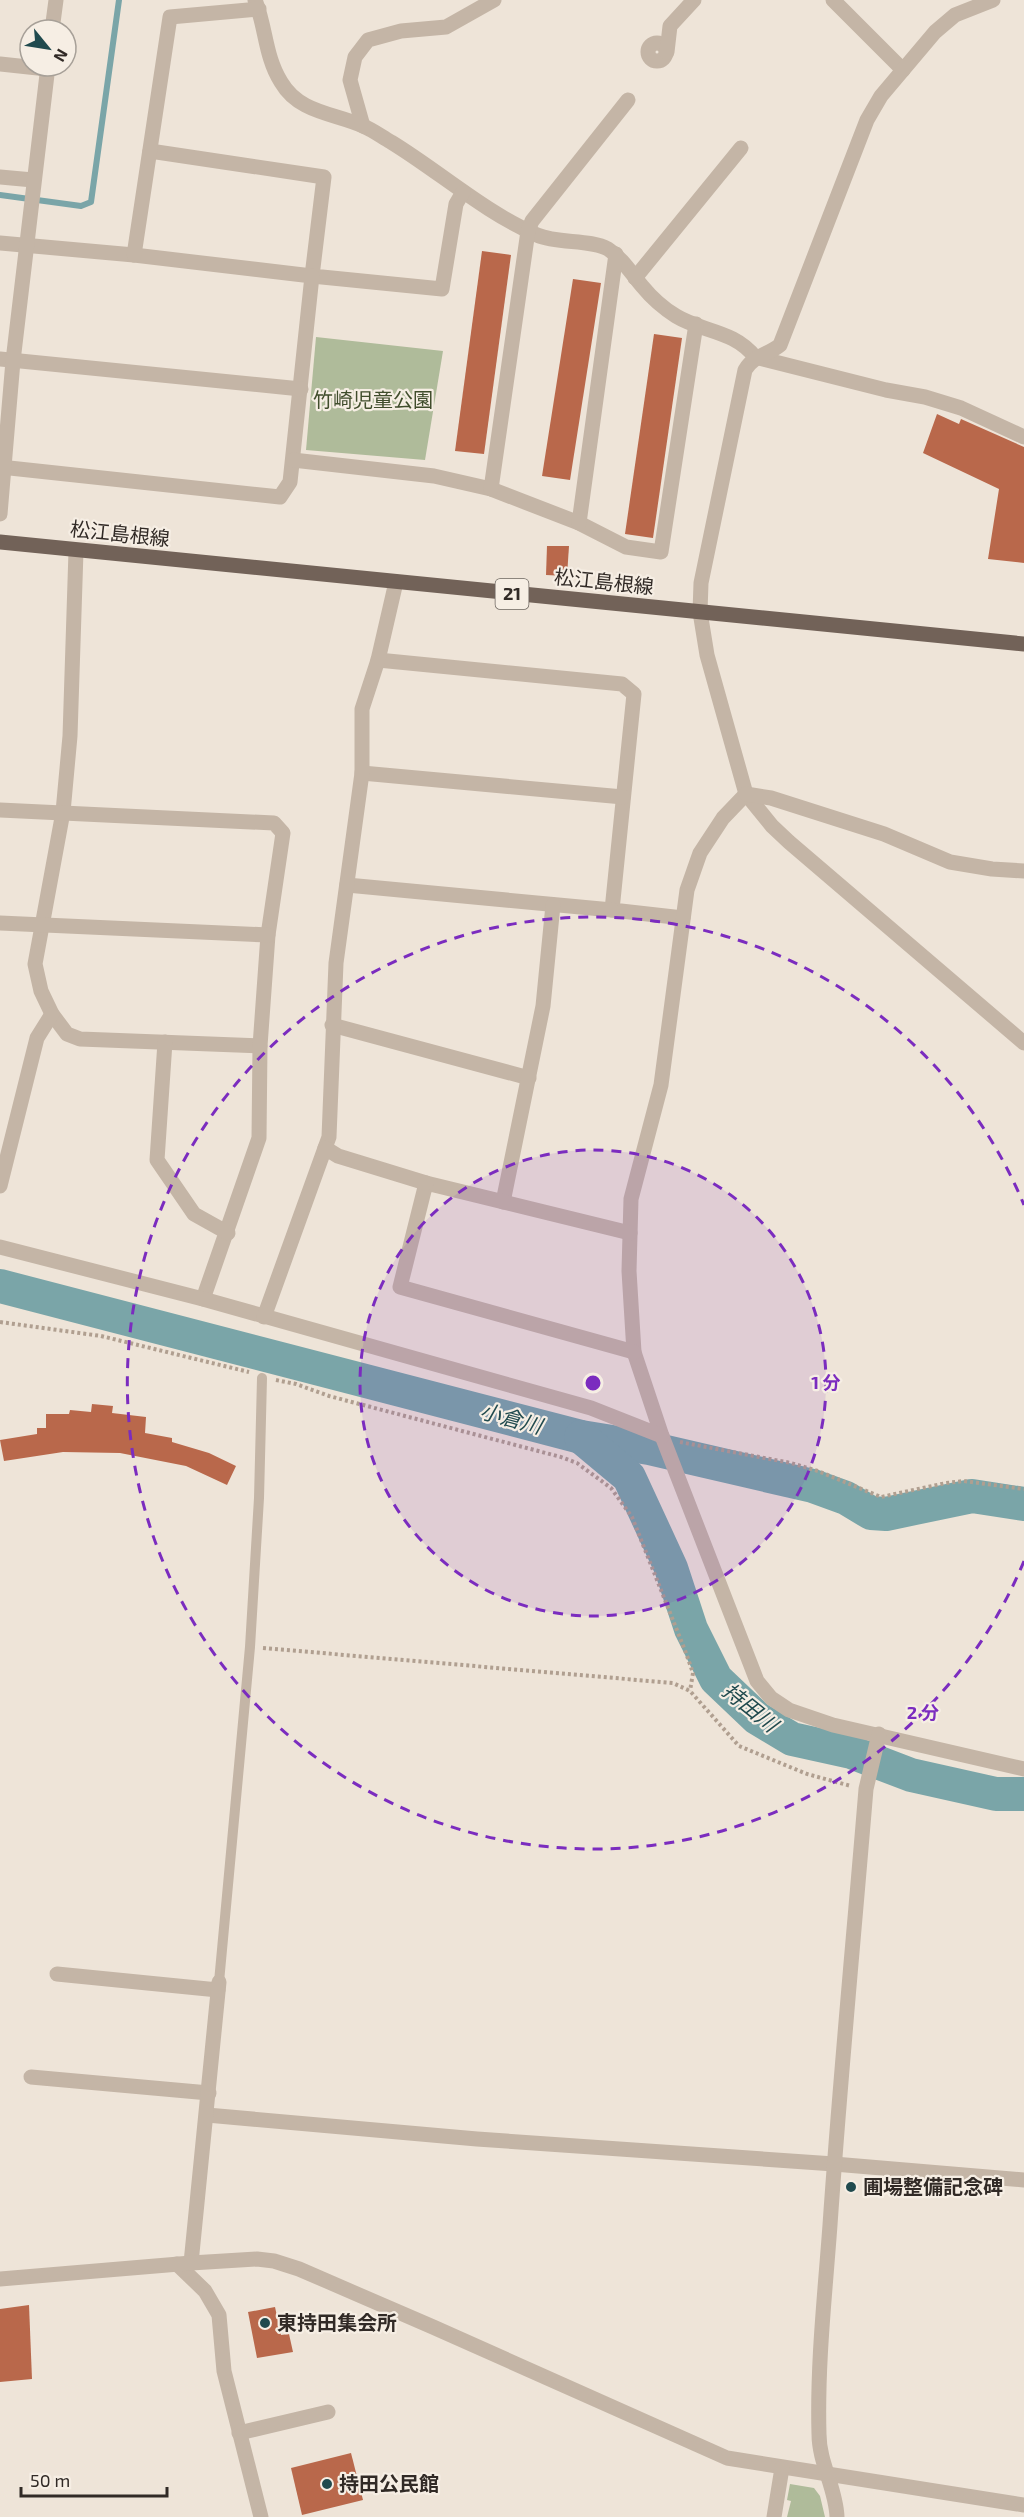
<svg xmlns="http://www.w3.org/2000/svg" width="1024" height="2517" font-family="'Exo 2','Noto Sans JP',sans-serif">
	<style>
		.green { fill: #afbb9a }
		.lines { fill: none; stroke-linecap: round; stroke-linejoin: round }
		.stream { stroke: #7aa5a8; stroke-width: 6 }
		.river { stroke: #7aa5a8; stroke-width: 34 }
		.building { fill: #b9684b }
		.path { stroke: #b09f90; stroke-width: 4; stroke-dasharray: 3 3; stroke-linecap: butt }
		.service { stroke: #c4b5a6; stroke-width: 10 }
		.minor { stroke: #c4b5a6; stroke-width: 15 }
		.primary { stroke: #726258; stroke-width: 15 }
		.ring { fill: none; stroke: #7b2cbf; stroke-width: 3; stroke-dasharray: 10 8 }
		.poi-dot { fill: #204a4e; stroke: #f6eee4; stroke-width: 2 }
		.labels { text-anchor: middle; stroke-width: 4.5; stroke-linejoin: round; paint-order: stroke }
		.shield { fill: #f6eee4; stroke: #6c655f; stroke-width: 1.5 }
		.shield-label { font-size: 18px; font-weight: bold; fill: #312a26 }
		.park-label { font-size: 20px; fill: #404d2c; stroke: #f6eee4 }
		.street-label { font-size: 20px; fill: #312a26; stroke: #f6eee4 }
		.poi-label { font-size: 20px; font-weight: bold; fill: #312a26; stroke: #f6eee4; text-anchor: start }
		.water-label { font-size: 21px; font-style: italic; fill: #204a4e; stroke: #f6eee4 }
		.centre { fill: #7b2cbf; stroke: #f6eee4; stroke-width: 3 }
		.ring-label { font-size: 18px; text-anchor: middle; font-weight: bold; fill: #7b2cbf; stroke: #f6eee4; stroke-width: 4.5; stroke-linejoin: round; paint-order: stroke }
	</style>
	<rect width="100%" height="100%" fill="#eee4d8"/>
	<g class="green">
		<polygon points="316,337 443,351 425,460 306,450"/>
		<polygon points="790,2484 814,2488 820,2496 825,2517 787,2517 791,2501 787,2500"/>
	</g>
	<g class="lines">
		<polyline class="stream" points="0,195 81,206 91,202 119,0"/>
		<g class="river">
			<polyline points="0,1286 581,1437 649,1448 813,1486 846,1498 871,1513 886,1514 972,1496 1024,1504"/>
			<polyline points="581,1437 629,1477 671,1568 691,1629 716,1679 757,1718 792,1739 851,1752 911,1775 996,1794 1024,1794"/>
		</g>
	</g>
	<g class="building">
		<polygon points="482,251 511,255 484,454 455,451"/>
		<polygon points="573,279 601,283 570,480 542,476"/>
		<polygon points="654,334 682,338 653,538 625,534"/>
		<polygon points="937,414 959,424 961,419 1024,447 1024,563 988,559 999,489 923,453"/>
		<polygon points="547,546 569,546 567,576 546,575"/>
		<polygon points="92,1404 113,1406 112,1413 146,1417 145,1433 172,1438 172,1442 209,1453 236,1466 227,1485 186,1466 120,1453 63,1452 4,1461 0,1440 37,1434 37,1428 46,1428 46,1414 69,1414 70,1410 91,1412"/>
		<polygon points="29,2305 32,2379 0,2382 0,2309"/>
		<polygon points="275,2307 281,2335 289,2334 293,2352 257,2358 248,2312"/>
		<polygon points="351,2453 363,2500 302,2515 291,2468"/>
	</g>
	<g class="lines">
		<g class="path">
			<polyline points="0,1322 101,1336 249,1372"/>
			<polyline points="276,1380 296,1384 329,1396 561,1457 577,1463 611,1488 632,1517 686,1653 693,1673 690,1691"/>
			<polyline points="680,1442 791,1463 818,1471 881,1497 946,1483 964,1481 1024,1489"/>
			<polyline points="263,1648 673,1683 690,1691 739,1746 807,1774 851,1786"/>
		</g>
		<polyline class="service" points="219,1982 250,1647 259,1498 262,1378"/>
		<g class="minor">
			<path d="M 255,0 C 266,27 265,57 281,82 C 299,113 334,113 363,126 C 373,130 382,137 391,142 C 440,172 484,212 537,235 C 558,244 590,239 608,249 C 622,258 631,273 642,286 C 651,297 663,308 676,316 C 702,332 734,330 755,357 L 886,390 L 925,397 L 961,408 L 1024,437"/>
			<polyline points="833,0 903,70"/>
			<path d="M 993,0 L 955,15 L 935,32 L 881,96 L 867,120 L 780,345 C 768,355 754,355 745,370 L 701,583 L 700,612 L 707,655 L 746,794 L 772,826 L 789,842 L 1024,1043"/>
			<polyline points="52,30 56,0"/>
			<circle cx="657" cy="52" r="9"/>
			<polyline points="667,52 670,26 694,0"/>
			<polyline points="0,64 47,69"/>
			<polyline points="363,126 350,80 355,57 368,40 401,31 446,27 494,0"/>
			<polyline points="150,151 324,177 312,276 442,289 456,204 463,192"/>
			<polyline points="0,177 33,180"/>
			<polyline points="0,243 134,255 312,276 290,482 280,497 0,467"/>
			<polyline points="134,255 170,17 259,9"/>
			<polyline points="635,278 741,148"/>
			<polyline points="0,359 301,389"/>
			<polyline points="293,460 434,476 491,489 579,523 626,547 661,552 696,324"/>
			<polyline points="491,489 528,231 532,221 628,100"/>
			<polyline points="0,514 13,361 48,66"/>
			<polyline points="579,523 616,254"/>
			<polyline points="76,551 70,736 63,812 35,964 41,991 52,1014 67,1034 80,1039 260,1046"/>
			<polyline points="378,660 622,684 634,694 612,910 683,918"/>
			<polyline points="362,773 623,797"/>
			<polyline points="746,794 723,818 700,853 687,890 661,1085 631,1199 629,1271 634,1352 662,1436 757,1681 771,1698 789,1710 833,1725 1024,1769"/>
			<polyline points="746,794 771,798 884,834 950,862 992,869 1024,871"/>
			<polyline points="0,810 274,823 283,833 268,935 260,1046 259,1138 203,1299"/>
			<polyline points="347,885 612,910"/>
			<polyline points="0,923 268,935"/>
			<polyline points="332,1025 529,1078"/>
			<polyline points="165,1042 157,1160 194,1214 228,1233"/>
			<polyline points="325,1148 329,1137 336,963 362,773 362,709 378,660 396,582"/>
			<polyline points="0,1186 37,1038 52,1014"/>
			<polyline points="503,1202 543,1006 553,905"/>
			<polyline points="630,1233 426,1183 400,1287 634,1352"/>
			<polyline points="0,1247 203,1299 591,1408 662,1436"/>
			<polyline points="264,1317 325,1148 338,1156 426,1183"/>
			<polyline points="57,1974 218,1990"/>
			<polyline points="31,2077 209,2093"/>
			<polyline points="207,2115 477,2139 834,2164 1024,2180"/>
			<polyline points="191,2263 219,1982"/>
			<polyline points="177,2264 205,2291 219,2315 224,2371 261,2517"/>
			<polyline points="0,2279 191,2263 257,2259 274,2261 299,2269 433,2327 727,2458 1024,2505"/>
			<polyline points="239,2433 328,2412"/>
			<polyline points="774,2517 782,2468"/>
			<path d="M 837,2517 C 836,2488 819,2463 819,2434 C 817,2364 825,2294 830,2225 C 840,2079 854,1935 866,1789 L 879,1734"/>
		</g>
		<polyline class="primary" points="0,542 1024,644"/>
	</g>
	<circle cx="593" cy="1383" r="233" fill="#7b2cbf" fill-opacity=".12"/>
	<g class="ring">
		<circle cx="593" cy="1383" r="233"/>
		<path d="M1024 1561A466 466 0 1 1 1024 1205"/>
	</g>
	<g class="poi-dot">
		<circle cx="851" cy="2187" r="6"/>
		<circle cx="265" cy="2323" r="6"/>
		<circle cx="327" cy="2484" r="6"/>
	</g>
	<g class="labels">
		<rect class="shield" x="495.5" y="579" width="33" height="30" rx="4.5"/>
		<g class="shield-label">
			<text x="512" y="600">21</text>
		</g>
		<g class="park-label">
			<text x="373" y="407">竹崎児童公園</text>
		</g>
		<g class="street-label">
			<text transform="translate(120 534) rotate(6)" y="7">松江島根線</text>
			<text transform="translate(604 582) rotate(6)" y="7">松江島根線</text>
		</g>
		<g class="poi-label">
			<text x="863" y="2194">圃場整備記念碑</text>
			<text x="277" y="2330">東持田集会所</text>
			<text x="339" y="2491">持田公民館</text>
		</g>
		<g class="water-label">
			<text transform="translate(511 1419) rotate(15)" y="7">小倉川</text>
			<text transform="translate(750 1708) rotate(39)" y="7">持田川</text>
		</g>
	</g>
	<circle cx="593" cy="1383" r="9" class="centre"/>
	<g class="ring-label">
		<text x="826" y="1389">1 分</text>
		<text x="923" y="1719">2 分</text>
	</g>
	<g transform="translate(48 48) rotate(120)"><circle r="28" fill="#f6eee4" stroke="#a7a098" stroke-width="1.5"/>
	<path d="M0-4.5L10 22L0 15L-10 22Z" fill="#204a4e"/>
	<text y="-9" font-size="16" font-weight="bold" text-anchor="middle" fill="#312a26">N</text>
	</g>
	<path d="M21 2487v9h146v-9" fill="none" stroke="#312a26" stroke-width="3"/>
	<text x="30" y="2487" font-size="18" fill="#312a26" stroke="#f6eee4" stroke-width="4.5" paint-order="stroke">50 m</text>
</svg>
